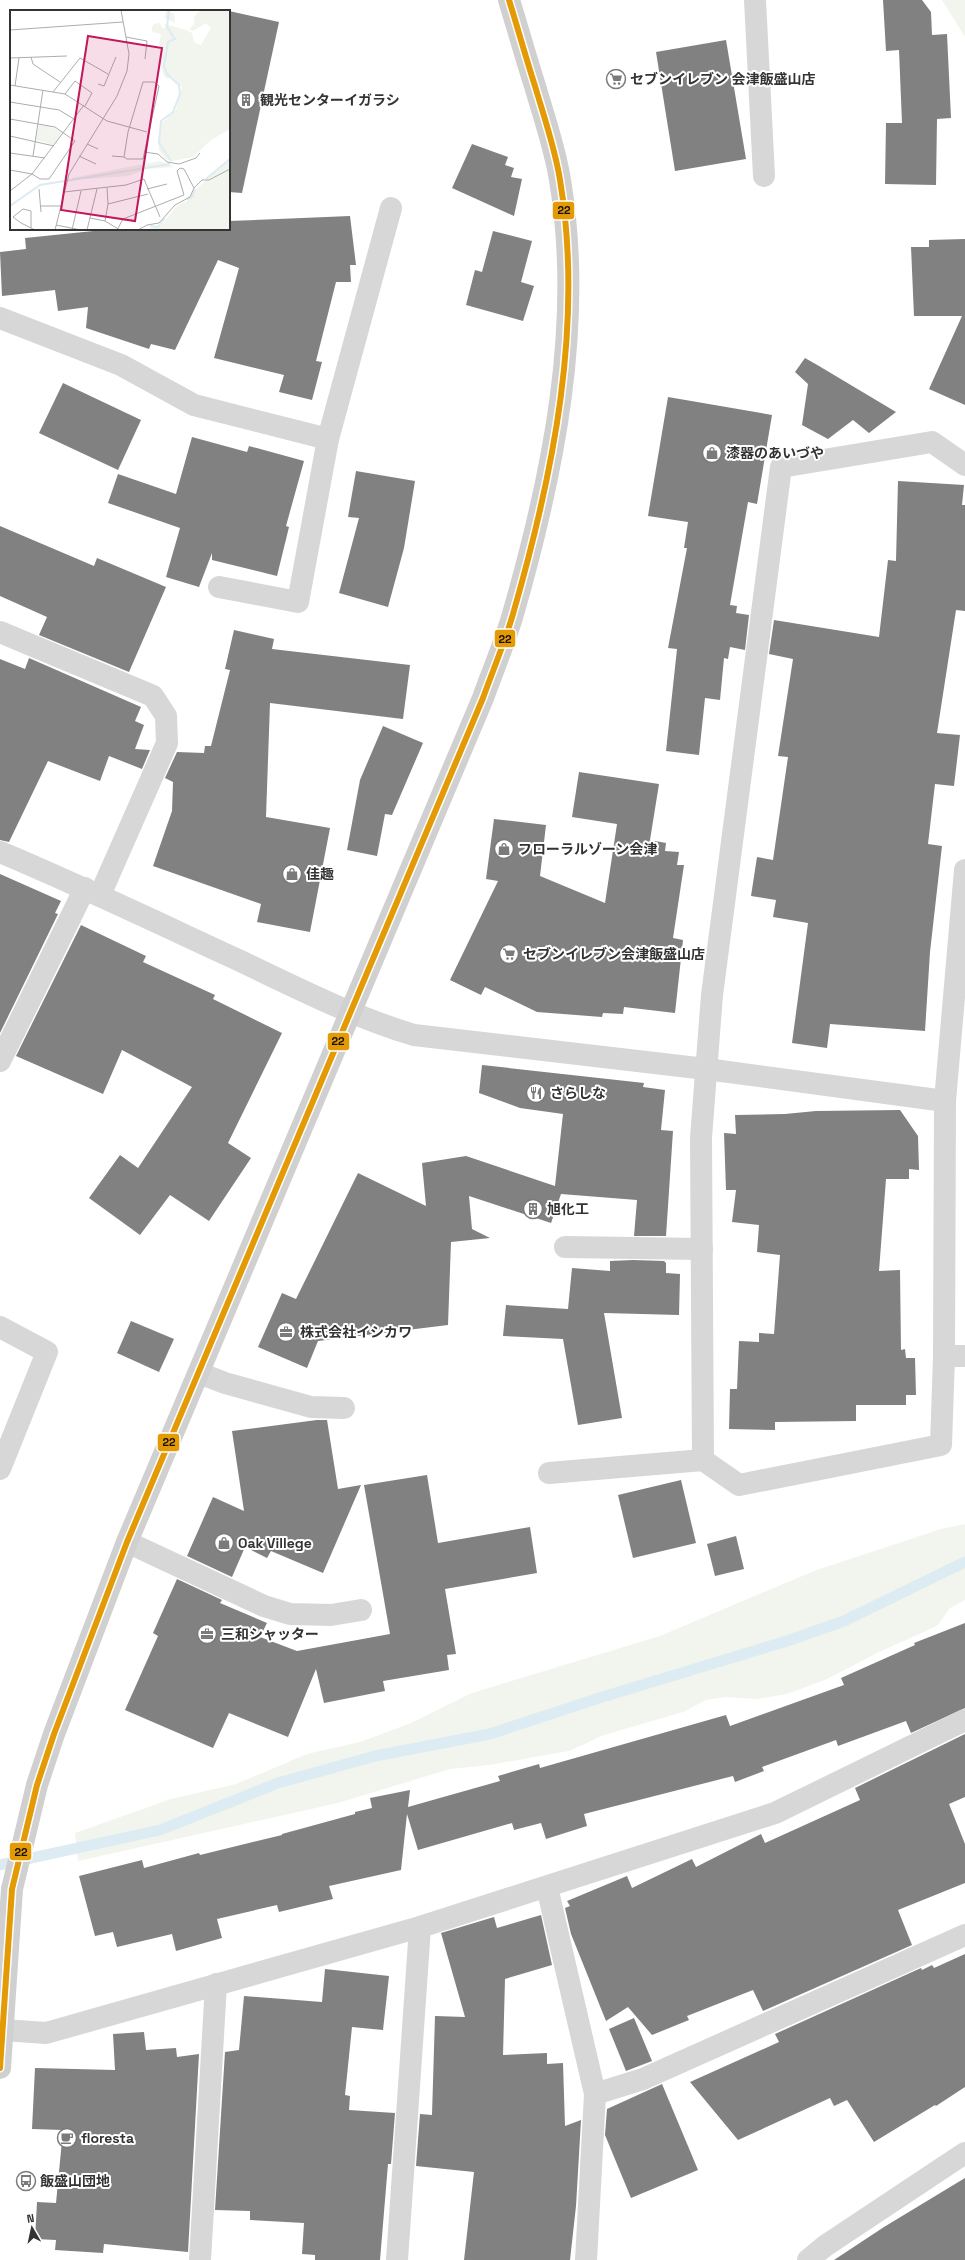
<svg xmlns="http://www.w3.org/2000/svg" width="965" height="2260" font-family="'Space Grotesk','Noto Sans JP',sans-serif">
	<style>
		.green { fill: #f1f5ed }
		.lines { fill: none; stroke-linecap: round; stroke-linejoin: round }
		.stream { stroke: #ddebf3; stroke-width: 11 }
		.building { fill: #818181 }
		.street { stroke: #d7d7d7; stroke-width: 22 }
		.secondary { stroke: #d0d0d0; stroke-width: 22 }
		.bus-1-casing { stroke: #fff; stroke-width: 9 }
		.bus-1 { stroke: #e39a05; stroke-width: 6 }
		.labels { text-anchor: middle; stroke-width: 4; stroke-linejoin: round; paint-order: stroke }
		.poi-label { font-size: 14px; font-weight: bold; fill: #333; stroke: #fff; text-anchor: start }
		.inset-river { fill: none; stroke: #ddebf3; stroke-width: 2 }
		.inset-road { fill: none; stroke: #adadad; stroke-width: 1 }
		.view { fill: #c2185b; fill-opacity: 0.15; stroke: #c2185b; stroke-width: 2 }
		.inset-edge { fill: none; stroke: #333; stroke-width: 2 }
		.line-badge { stroke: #fff; stroke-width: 1.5 }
		.pale-badge-label { font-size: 11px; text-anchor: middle; font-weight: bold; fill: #111 }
	</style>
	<rect width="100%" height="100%" fill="#fff"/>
	<g class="green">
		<polygon points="942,0 965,0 965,37"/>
		<polygon points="965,1524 965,1600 950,1608 937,1626 879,1652 827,1679 787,1694 757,1699 725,1697 706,1700 683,1712 604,1735 569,1751 489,1765 450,1769 338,1803 78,1861 75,1833 171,1799 236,1784 307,1754 360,1742 411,1723 472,1693 660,1636 814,1571 941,1529"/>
	</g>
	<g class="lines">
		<polyline class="stream" points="0,1865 160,1830 278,1783 375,1756 490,1734 599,1698 787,1641 844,1621 965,1562"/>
	</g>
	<g class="building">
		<polygon points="883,0 922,0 931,12 932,35 947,34 951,118 937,119 936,185 885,184 886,123 902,123 899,50 886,51"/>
		<polygon points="229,11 279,22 242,193 229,192"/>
		<polygon points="726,40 746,159 675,171 656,52"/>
		<polygon points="472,144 508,157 505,165 514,168 511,177 522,179 514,216 452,188"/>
		<polygon points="350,216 356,265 350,265 351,282 336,282 316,361 322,362 312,400 279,392 284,375 214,358 239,268 218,260 175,350 151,344 149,349 86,328 88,307 58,311 55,290 2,296 0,252 26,249 25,238 113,229 229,229 229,221"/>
		<polygon points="493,231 532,241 521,282 534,286 523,321 466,305 475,270 482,272"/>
		<polygon points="965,239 965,405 929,389 962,316 914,316 911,247 929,247 929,240"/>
		<polygon points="805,358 819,366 896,412 869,433 853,420 828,439 802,425 808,384 795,372"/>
		<polygon points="63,383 141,420 118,470 39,433"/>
		<polygon points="668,397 772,415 757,504 748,502 730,605 737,606 736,613 749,615 745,650 730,647 728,659 724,658 720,700 705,698 699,755 666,751 677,649 668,648 687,548 684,548 688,522 648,516"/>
		<polygon points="192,437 247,452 249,446 304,461 286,526 289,527 277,576 212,560 212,553 199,587 166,577 180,528 108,503 118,474 176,494"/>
		<polygon points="356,471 415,481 404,548 388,607 339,593 359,518 348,517"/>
		<polygon points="898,481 964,485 962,505 965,505 965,611 956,610 937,733 960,735 954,786 935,784 928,844 942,846 930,952 925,1031 830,1024 827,1048 792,1043 808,923 773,917 776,900 751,896 757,857 773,860 788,757 778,756 793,659 769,654 774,620 879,637 888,560 896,561"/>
		<polygon points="0,526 94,566 97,558 166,587 129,672 39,635 47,617 0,596"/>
		<polygon points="234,630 274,639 272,649 410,665 403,719 270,703 266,817 330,828 310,932 257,922 261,904 153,866 172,811 173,782 165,778 177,752 204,753 205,746 211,746 230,670 225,669"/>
		<polygon points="29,658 141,707 135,721 144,725 135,749 150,750 142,769 109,756 100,781 48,761 9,842 0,840 0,659 25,669"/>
		<polygon points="383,726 423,743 392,815 385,814 377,856 347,850 360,780"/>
		<polygon points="579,772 659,784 650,840 666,843 665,851 679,852 677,865 684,865 673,938 683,940 675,1013 624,1007 623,1014 603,1013 602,1017 537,1012 485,987 481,995 450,980 498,881 486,879 494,819 546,825 540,876 605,903 617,824 572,817"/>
		<polygon points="0,874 61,901 55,913 58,914 0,1033"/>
		<polygon points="81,925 146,956 143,962 215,995 213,999 282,1033 228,1143 251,1158 209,1221 170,1195 140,1235 89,1198 120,1155 138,1168 192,1087 122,1050 103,1094 16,1056"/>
		<polygon points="482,1065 644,1083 643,1087 665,1090 661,1130 673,1131 666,1236 634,1236 637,1200 561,1194 551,1223 469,1196 472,1229 490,1238 451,1242 448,1325 318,1341 307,1368 258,1347 282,1293 296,1299 358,1173 426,1206 422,1163 466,1156 555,1186 563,1114 520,1108 479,1093"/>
		<polygon points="900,1110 918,1136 919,1170 909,1169 909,1179 886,1179 879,1271 900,1270 901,1350 905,1349 906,1358 915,1358 916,1395 906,1395 906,1405 856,1405 856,1421 775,1422 775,1430 729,1429 730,1389 737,1389 739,1341 759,1342 759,1333 774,1334 780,1255 757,1252 759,1225 732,1222 736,1190 726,1190 724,1133 736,1134 735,1115 785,1114 816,1111"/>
		<polygon points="633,1260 664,1261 666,1263 666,1273 680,1274 679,1315 604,1313 622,1418 578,1425 563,1339 503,1336 506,1305 568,1309 572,1268 610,1271 610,1261"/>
		<polygon points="131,1321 174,1339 159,1372 117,1353"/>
		<polygon points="317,1420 327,1420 338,1489 361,1485 323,1573 271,1551 267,1558 245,1547 232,1577 187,1556 213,1497 244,1511 232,1431"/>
		<polygon points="427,1475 438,1543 530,1527 537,1573 445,1589 456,1654 447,1655 449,1670 383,1681 385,1691 324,1703 316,1669 288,1737 229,1713 213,1748 125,1710 158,1636 153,1633 177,1579 222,1600 220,1603 267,1623 260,1637 297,1651 390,1634 364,1485"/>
		<polygon points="681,1480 696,1543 633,1558 618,1495"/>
		<polygon points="736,1536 744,1569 715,1576 707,1544"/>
		<polygon points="965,1623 965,1708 911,1733 906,1721 838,1746 836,1740 762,1767 764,1771 735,1782 733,1776 584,1814 587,1826 546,1839 541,1823 514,1830 512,1823 418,1850 407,1814 401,1870 329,1886 333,1899 279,1912 277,1905 217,1919 222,1938 176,1951 172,1934 117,1947 113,1932 95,1936 79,1876 142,1860 144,1868 199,1853 200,1855 282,1835 282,1834 355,1814 355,1812 372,1808 370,1798 410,1790 408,1807 500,1781 498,1776 539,1764 540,1768 726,1715 730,1726 844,1685 841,1678 915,1645 914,1643"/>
		<polygon points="965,1734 965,1797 949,1804 965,1844 965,1883 898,1910 912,1945 763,2011 753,1990 687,2016 689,2020 652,2035 628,2007 606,2021 571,1934 565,1908 570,1906 567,1901 627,1876 632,1888 692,1859 696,1867 761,1834 765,1843 860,1800 855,1788"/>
		<polygon points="541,1915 552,1965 505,1979 503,2055 547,2053 547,2064 563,2063 565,2126 581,2120 576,2206 570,2260 464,2260 474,2172 416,2166 420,2114 432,2115 435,2016 465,2017 441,1933 494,1917 497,1928"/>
		<polygon points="965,1954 965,2087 936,2106 935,2105 874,2142 847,2100 834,2106 830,2098 738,2140 690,2082 779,2042 775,2034 921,1968 922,1970 932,1965 934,1968"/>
		<polygon points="325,1969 389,1976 383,2030 352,2027 345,2095 350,2096 349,2110 395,2113 391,2164 388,2164 380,2260 315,2260 315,2255 302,2254 304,2223 250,2220 250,2211 215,2210 225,2052 239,2050 244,1996 322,2002"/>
		<polygon points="634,2018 652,2061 626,2071 609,2029"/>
		<polygon points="144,2032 146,2050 176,2048 177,2057 199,2054 188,2252 104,2244 103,2253 55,2250 56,2240 35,2239 37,2202 56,2203 63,2130 32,2129 35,2068 115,2070 113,2034"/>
		<polygon points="662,2084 698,2170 631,2198 605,2135 607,2109"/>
		<polygon points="965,2178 965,2260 834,2260 884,2227"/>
	</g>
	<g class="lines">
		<g class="street">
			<polyline points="755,0 764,176"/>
			<polyline points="0,318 121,365 194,405 328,439"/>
			<polyline points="965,465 932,442 781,467 712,995 701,1138 703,1460 739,1485 941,1445 944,1356 945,1101 965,870"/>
			<polyline points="219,587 298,602 328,439 391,208"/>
			<polyline points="0,632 153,696 166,716 167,743 100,895"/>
			<path d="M 0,852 C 79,885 156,922 234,958 C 293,986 351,1016 414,1035 L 706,1069 L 945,1101"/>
			<polyline points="0,1061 85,888"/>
			<polyline points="565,1247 702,1249"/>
			<polyline points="0,1327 47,1352 0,1469"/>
			<polyline points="944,1356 965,1356"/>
			<polyline points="199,1373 225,1383 311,1407 344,1408"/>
			<polyline points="549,1473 703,1460"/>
			<polyline points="127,1542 264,1606 290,1614 331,1615 361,1610"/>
			<polyline points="547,1887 595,2094 586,2260"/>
			<polyline points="3,2030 46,2033 420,1927 775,1813 965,1720"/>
			<polyline points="595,2094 643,2079 965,1935"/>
			<polyline points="200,2260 216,1984"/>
			<polyline points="397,2260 420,1927"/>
			<polyline points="808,2260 825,2246 965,2153"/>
		</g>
		<path class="secondary" d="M 0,2068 L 12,1889 L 37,1785 L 54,1734 L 127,1542 L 483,698 C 493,670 505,642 513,614 C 553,475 584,324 560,180 C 555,148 544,117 535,86 C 526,58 518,29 509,0"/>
		<defs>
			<path id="bus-1" d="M 0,2068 L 12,1889 L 37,1785 L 54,1734 L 127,1542 L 483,698 C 493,670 505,642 513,614 C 553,475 584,324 560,180 C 555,148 544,117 535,86 C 526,58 518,29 509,0"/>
		</defs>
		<use href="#bus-1" class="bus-1-casing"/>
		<use href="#bus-1" class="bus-1"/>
	</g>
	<defs>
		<symbol id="supermarket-ring" viewBox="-11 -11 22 22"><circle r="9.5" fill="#fff" stroke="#7a7a7a" stroke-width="1.5"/><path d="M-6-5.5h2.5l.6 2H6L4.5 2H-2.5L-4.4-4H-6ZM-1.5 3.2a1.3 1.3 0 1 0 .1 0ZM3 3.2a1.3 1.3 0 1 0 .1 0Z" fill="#7a7a7a"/></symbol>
		<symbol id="building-ring" viewBox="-11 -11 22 22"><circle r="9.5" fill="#fff" stroke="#7a7a7a" stroke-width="1.5"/><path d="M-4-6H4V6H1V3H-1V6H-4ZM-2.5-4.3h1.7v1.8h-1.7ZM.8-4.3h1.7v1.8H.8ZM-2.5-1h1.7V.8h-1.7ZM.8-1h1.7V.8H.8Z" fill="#7a7a7a"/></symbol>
		<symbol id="shop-ring" viewBox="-11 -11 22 22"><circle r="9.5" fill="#fff" stroke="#7a7a7a" stroke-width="1.5"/><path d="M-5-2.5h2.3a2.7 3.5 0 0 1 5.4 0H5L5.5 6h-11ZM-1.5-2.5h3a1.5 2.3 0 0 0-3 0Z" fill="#7a7a7a"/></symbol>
		<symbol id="restaurant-ring" viewBox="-11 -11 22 22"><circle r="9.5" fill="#fff" stroke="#7a7a7a" stroke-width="1.5"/><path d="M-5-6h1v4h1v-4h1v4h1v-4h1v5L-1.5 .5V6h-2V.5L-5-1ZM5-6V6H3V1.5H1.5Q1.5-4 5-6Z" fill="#7a7a7a"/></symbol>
		<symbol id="office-ring" viewBox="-11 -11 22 22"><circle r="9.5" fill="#fff" stroke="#7a7a7a" stroke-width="1.5"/><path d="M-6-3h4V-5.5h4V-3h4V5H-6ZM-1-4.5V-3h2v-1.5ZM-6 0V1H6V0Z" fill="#7a7a7a"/></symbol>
		<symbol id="cafe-ring" viewBox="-11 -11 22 22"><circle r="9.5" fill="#fff" stroke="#7a7a7a" stroke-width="1.5"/><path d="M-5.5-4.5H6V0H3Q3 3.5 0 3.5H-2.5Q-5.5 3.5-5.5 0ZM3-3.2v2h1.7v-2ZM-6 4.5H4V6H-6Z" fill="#7a7a7a"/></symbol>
		<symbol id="bus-ring" viewBox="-11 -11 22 22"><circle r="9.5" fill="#fff" stroke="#7a7a7a" stroke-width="1.5"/><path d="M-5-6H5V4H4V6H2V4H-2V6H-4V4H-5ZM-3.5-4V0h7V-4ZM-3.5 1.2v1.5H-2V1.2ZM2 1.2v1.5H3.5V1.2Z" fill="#7a7a7a"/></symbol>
	</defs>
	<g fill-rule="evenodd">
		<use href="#supermarket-ring" x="605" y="68" width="22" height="22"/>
		<use href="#building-ring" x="235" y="89" width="22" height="22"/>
		<use href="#shop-ring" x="701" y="442" width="22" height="22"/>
		<use href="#shop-ring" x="493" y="838" width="22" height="22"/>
		<use href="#shop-ring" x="281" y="863" width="22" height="22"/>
		<use href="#supermarket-ring" x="498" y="943" width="22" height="22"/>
		<use href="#restaurant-ring" x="525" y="1082" width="22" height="22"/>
		<use href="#building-ring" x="522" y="1198" width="22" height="22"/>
		<use href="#office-ring" x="275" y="1321" width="22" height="22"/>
		<use href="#shop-ring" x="213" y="1532" width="22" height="22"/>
		<use href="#office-ring" x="196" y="1623" width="22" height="22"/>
		<use href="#cafe-ring" x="56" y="2127" width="22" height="22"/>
		<use href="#bus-ring" x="15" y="2170" width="22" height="22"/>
	</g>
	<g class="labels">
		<g class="poi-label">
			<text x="630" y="84">セブンイレブン 会津飯盛山店</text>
			<text x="260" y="105">観光センターイガラシ</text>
			<text x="726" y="458">漆器のあいづや</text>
			<text x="518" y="854">フローラルゾーン会津</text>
			<text x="306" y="879">佳趣</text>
			<text x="523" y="959">セブンイレブン会津飯盛山店</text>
			<text x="550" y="1098">さらしな</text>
			<text x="547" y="1214">旭化工</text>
			<text x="300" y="1337">株式会社イシカワ</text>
			<text x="238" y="1548">Oak Villege</text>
			<text x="221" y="1639">三和シャッター</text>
			<text x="81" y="2143">floresta</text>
			<text x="40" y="2186">飯盛山団地</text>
		</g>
	</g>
	<g transform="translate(10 10)">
		<rect width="220" height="220" fill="#fff"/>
		<path d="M 156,0 L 164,4 L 165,13 L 155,8 ZM 190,0 L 220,0 L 220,119 L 201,130 L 183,147 L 162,151 L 155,149 L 149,140 L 148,128 L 152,113 L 166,100 L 172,77 L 161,66 L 158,69 L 154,66 L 150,54 L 152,42 L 149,34 L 151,24 L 142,22 L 142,17 L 144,14 L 150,13 L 152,18 L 155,18 L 155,14 L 176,20 L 182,23 L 184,32 L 191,35 L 201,18 L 196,13 L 183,21 L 179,19 L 184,14 L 184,7 ZM 29,114 L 42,117 L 53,122 L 44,135 L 26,130 ZM 220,150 L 220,220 L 133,220 L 151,216 L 167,196 L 181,189 L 186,179 ZM 149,151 L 165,157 L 137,159 L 118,166 L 62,170 L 62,168 Z" fill="#f1f5ed"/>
		<path class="inset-river" d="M 159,0 L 157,17 L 165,29 L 158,32 L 154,56 L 157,64 L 169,75 L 170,84 L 163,102 L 151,111 L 149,133 L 161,151M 196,169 L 220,149M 177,190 L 182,187 L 185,179M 0,196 L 30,175 L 160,154M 140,216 L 148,217 L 155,208"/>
		<path class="inset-road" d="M 0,20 L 113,12M 116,27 L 137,31 L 135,49M 21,47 L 23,54 L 50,72M 0,48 L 57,46M 133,72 L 144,72 L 149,76 L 133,149 L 117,149 L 114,147 L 118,122 ZM 88,74 L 94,76 L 106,47M 0,75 L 55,84 L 97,111 L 137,122M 5,76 L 9,48M 43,82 L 70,48 L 98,64M 55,84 L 65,71 L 82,83 L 75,96M 0,92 L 49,100 L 64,109M 0,109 L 45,117 L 65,131 L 39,169 L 30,169 L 22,164 L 0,160M 0,126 L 44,136M 77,134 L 88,139M 134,142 L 148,144 L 157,152 L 169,154 L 186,148 L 190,143M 0,143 L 35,148M 23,146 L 33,80M 69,146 L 86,154M 102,146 L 114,147M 29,179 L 31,202M 137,179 L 157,174M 0,181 L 22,164 L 74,95M 54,182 L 116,175 L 134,169 L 150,207M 98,194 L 138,184M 31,196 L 51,196M 80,208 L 95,211 L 110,220M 95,211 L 98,194 L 97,178M 46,215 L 71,220M 21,218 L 21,201 L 13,199 L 3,207 L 11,213 L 25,220M 45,220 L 59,164 L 107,86 L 117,61 L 119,44 L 111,0M 62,220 L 71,181M 77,220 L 87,179M 107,220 L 113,209 L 174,185 L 167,161 L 170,158 L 174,159 L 184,178M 128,220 L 137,215 L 149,213 L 165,195 L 180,187 L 184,178 L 192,170 L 199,170 L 220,159"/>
		<path class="view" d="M 78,26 L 152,38 L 125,211 L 51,200 Z"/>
		<rect width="220" height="220" class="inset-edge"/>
	</g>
	<g class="line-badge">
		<rect x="552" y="201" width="23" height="19" rx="4" fill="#e39a05"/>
		<rect x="494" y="629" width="22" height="19" rx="4" fill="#e39a05"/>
		<rect x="327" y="1032" width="23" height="19" rx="4" fill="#e39a05"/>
		<rect x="157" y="1433" width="23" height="19" rx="4" fill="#e39a05"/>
		<rect x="9" y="1842" width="23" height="19" rx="4" fill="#e39a05"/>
	</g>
	<g class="pale-badge-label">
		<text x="564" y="214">22</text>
		<text x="505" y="643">22</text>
		<text x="338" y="1045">22</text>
		<text x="169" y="1446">22</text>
		<text x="21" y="1856">22</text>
	</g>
	<g transform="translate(32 2228) rotate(351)" stroke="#ffffff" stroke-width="3" paint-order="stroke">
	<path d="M0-3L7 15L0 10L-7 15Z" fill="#333333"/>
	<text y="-6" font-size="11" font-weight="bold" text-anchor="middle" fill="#333333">N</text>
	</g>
</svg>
